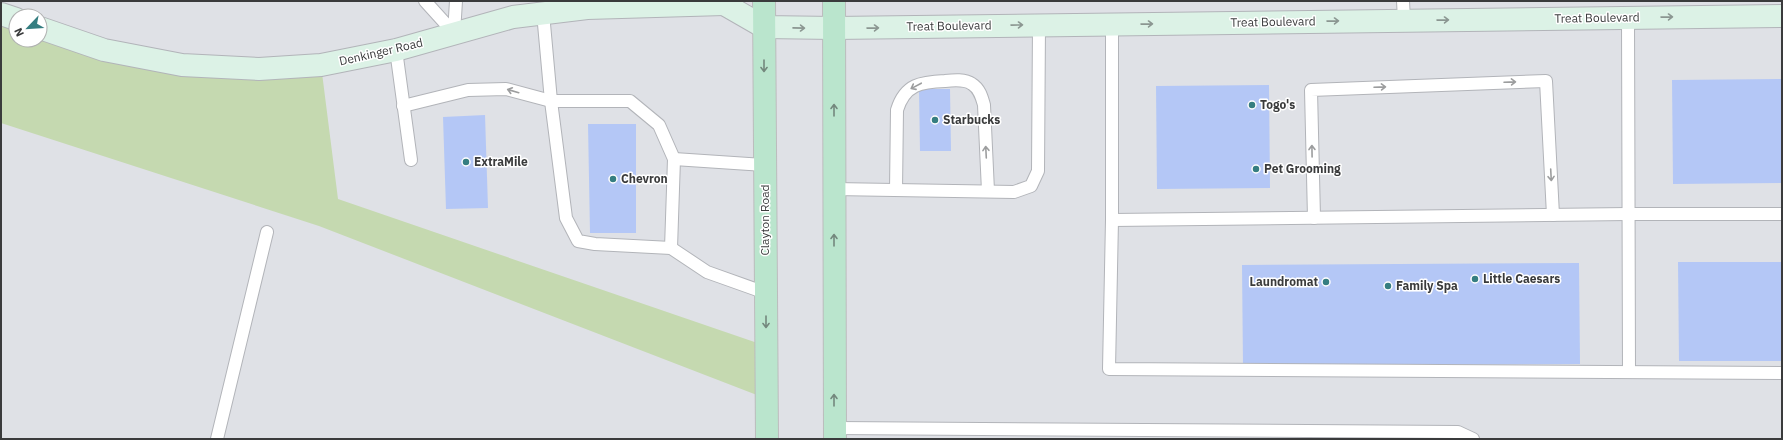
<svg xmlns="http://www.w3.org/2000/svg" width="1783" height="440" font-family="'IBM Plex Sans',sans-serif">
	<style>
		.green { fill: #c5d9b0 }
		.building { fill: #b4c7f6 }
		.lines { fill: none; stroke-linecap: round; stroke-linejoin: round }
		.lane-casing { stroke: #b2b4b9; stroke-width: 14 }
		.secondary-casing { stroke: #b2b4b9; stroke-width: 24 }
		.primary-casing { stroke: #bcbcbd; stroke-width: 24 }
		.lane { stroke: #fff; stroke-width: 12 }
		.secondary { stroke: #dcf2e6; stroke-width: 22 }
		.primary { stroke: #bae5cd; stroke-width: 22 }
		.oneway { stroke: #8b9691 }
		.oneway2 { stroke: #74887d }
		.oneway3 { stroke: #9c9d9e }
		.poi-dot { fill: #357e81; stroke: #fff; stroke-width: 1.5 }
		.labels { text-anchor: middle; stroke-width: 3; stroke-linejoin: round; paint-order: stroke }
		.street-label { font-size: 12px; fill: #3a3b3c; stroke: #fff }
		.poi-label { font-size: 12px; font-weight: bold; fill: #3a3b3c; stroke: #fff; text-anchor: start }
	</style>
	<rect width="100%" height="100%" fill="#dfe1e6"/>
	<polygon class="green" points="1,14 16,19 16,40 40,40 40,28 104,50 321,65 338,199 766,346 767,399 319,226 1,123"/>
	<g class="building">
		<polygon points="1782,79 1782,183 1673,184 1672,80"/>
		<polygon points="1269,85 1270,188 1157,189 1156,86"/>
		<polygon points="919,89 950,89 951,151 920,151"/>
		<polygon points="485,115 488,208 446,209 443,117"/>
		<polygon points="588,124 636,124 636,233 590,233"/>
		<polygon points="1678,262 1782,262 1782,361 1679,361"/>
		<polygon points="1579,263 1580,364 1243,366 1242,265"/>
	</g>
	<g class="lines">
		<defs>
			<g id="lane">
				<polyline points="425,1 454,33 456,1"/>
				<polyline points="1403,1 1404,20"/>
				<polyline points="543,13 551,101 566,218 578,241 595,244 671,248 707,272 766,293"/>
				<polyline points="1628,18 1629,372"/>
				<polyline points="1112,24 1112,220 1109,369 1782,373"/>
				<polyline points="396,50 411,160"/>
				<polyline points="403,106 468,90 506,89 551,101 630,101 659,125 674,159 671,248"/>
				<polyline points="674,159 765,165"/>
				<polyline points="834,189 1014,192 1031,186 1038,171 1039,25"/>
				<path d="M 896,190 L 897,110 C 905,84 921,82 945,81 C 954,80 965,79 972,84 C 980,89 982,98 984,105 L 988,191"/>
				<polyline points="1314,218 1311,90 1546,81 1553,215"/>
				<polyline points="1112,220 1628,214 1782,214"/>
				<polyline points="835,428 1458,432 1473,439"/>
				<polyline points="217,439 267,232"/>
			</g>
			<g id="secondary">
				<polyline points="724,4 764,27 834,28 1782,16"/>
				<polyline points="1,14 16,19"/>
				<polyline points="40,28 104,50 182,65 259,69 321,65 396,50 513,17 587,8 724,4 732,1"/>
			</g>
			<g id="primary">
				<polyline points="764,1 767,439"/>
				<polyline points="834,1 835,439"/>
			</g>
		</defs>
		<use href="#lane" class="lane-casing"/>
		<use href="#secondary" class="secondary-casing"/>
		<use href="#primary" class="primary-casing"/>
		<use href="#lane" class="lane"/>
		<use href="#secondary" class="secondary"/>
		<use href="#primary" class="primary"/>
	</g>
	<defs><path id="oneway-shaft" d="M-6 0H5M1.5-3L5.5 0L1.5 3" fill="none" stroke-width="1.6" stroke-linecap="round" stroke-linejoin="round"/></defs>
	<g class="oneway">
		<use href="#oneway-shaft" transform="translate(1667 17) rotate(-1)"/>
		<use href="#oneway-shaft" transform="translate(1443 20) rotate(-1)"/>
		<use href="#oneway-shaft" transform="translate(1333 21) rotate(-1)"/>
		<use href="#oneway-shaft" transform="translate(1147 24) rotate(-1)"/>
		<use href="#oneway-shaft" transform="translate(1017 25) rotate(-1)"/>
		<use href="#oneway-shaft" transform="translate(799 28) rotate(1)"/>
		<use href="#oneway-shaft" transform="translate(873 28) rotate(-1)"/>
	</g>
	<g class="oneway2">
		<use href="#oneway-shaft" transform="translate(764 66) rotate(90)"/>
		<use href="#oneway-shaft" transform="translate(834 110) rotate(-90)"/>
		<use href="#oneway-shaft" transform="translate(834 240) rotate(-90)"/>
		<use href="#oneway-shaft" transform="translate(766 322) rotate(90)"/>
		<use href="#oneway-shaft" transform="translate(834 400) rotate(-90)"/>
	</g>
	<g class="oneway3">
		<use href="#oneway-shaft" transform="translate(1510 82) rotate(-2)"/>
		<use href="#oneway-shaft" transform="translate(916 86) rotate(152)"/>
		<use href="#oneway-shaft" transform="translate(1380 87) rotate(-2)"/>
		<use href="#oneway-shaft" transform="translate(513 91) rotate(-164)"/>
		<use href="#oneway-shaft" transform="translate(1312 151) rotate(-91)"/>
		<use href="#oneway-shaft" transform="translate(986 152) rotate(-93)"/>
		<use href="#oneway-shaft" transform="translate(1551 175) rotate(87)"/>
	</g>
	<g class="poi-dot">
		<circle cx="1252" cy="105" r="4"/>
		<circle cx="935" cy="120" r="4"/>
		<circle cx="466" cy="162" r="4"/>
		<circle cx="1256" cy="169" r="4"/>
		<circle cx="613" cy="179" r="4"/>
		<circle cx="1475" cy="279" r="4"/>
		<circle cx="1326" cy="282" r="4"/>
		<circle cx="1388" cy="286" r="4"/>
	</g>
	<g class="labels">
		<g class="street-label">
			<text transform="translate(1597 18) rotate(-1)" y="4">Treat Boulevard</text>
			<text transform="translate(1273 22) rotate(-1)" y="4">Treat Boulevard</text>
			<text transform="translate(949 26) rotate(-1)" y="4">Treat Boulevard</text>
			<text transform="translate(381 52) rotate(-13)" y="4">Denkinger Road</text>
			<text transform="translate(765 220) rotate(-90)" y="4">Clayton Road</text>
		</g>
		<g class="poi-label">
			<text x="1260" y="109">Togo's</text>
			<text x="943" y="124">Starbucks</text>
			<text x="474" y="166">ExtraMile</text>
			<text x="1264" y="173">Pet Grooming</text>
			<text x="621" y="183">Chevron</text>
			<text x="1483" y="283">Little Caesars</text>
			<text x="1318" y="286" text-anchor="end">Laundromat</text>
			<text x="1396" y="290">Family Spa</text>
		</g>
	</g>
	<rect width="1783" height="440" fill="none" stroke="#3a3b3c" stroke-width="4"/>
	<g transform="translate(28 28) rotate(245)"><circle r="19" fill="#ffffff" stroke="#b0b1b1"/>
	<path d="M0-3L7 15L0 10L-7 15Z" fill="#357e81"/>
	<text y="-6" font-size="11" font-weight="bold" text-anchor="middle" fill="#3a3b3c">N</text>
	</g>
</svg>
